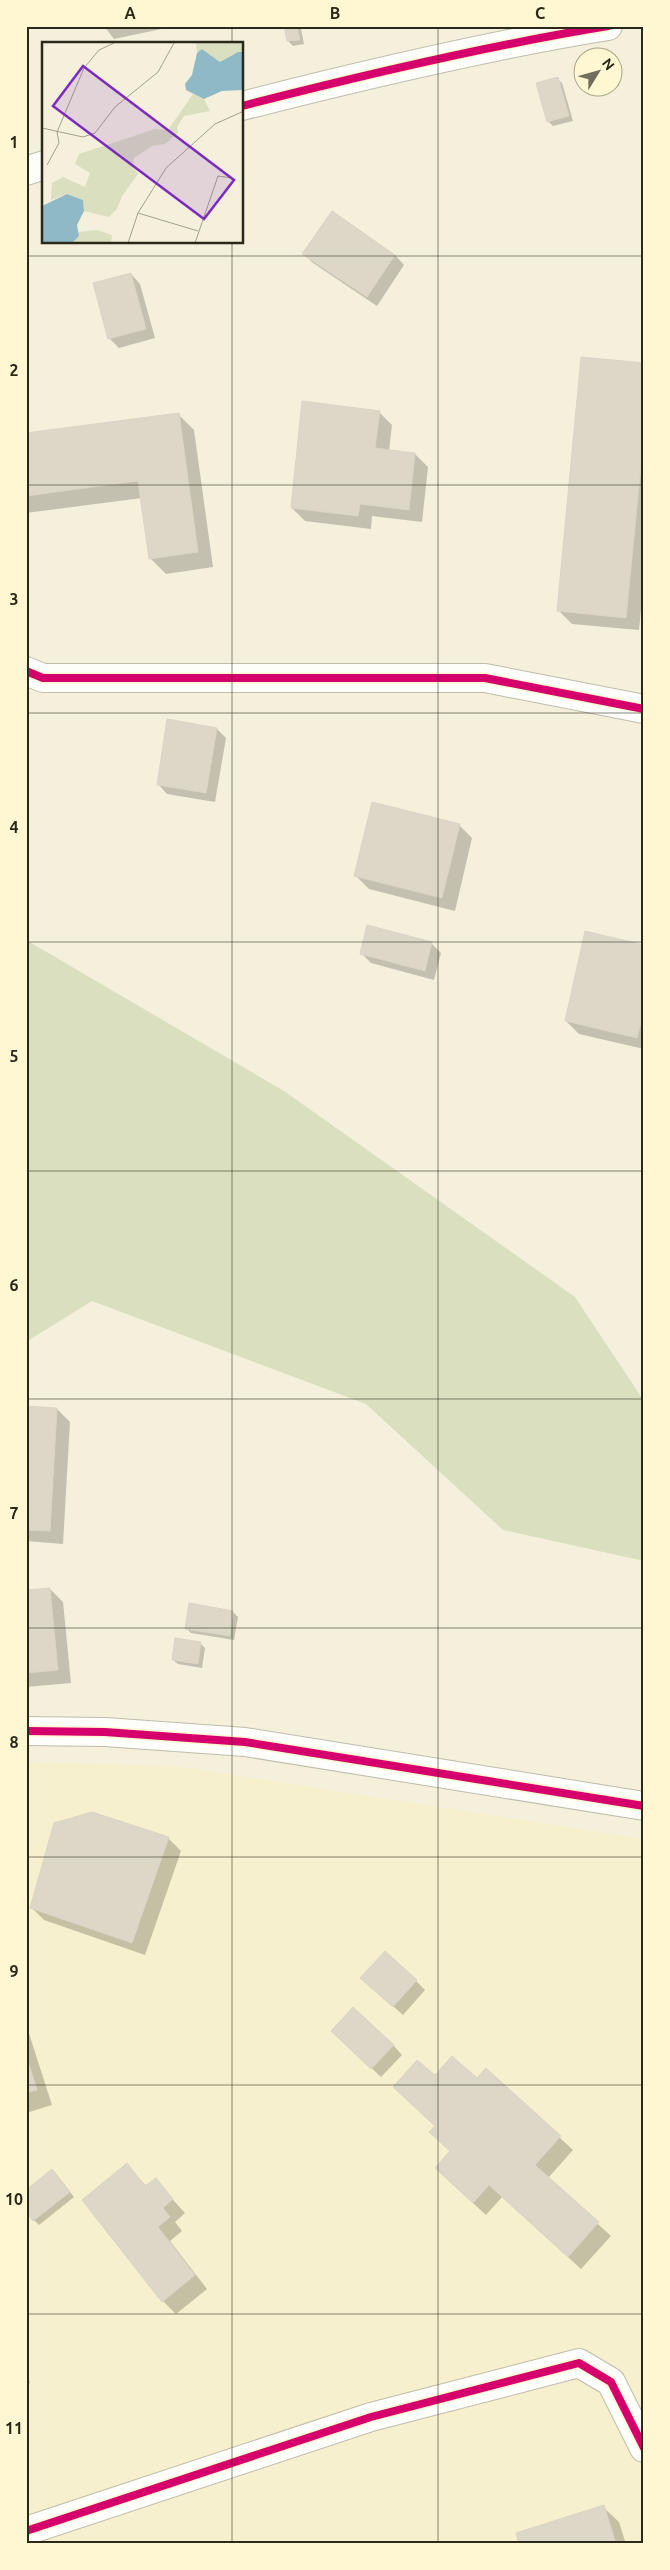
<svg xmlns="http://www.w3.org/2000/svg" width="670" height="2570" font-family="Ubuntu,sans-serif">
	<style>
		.built { fill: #f7f0ce }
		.green { fill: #dadfbf }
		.shadow { fill: #0003 }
		.building { fill: #ddd7c8; stroke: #dbd4c5 }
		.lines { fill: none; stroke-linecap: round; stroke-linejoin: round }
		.minor-casing { stroke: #bfbcac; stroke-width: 30 }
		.minor { stroke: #fdfdfa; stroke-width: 28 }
		.cycleway-casing { stroke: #fef7d1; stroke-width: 11 }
		.cycleway { stroke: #d6006c; stroke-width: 8 }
		.grid { fill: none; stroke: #2a2819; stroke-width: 1; stroke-opacity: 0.55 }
		.inset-road { fill: none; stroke: #a3a08e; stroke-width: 1 }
		.view { fill: #7b2cbf; fill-opacity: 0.15; stroke: #7b2cbf; stroke-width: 2.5 }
		.inset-edge { fill: none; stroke: #2a2819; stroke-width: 2.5 }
		.neatline { fill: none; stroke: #2a2819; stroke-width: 2 }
		.grid-label { font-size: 16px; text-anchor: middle; font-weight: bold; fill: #2a2819 }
	</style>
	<rect width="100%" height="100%" fill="#f4f0dc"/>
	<polygon class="built" points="26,1762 176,1766 644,1839 644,2544 26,2544"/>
	<polygon class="green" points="26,940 284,1091 575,1297 644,1401 644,1561 503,1530 366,1404 92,1301 26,1342"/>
	<g class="shadow">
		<polygon points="104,26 171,26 171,27 114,39"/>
		<polygon points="286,26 298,26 301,29 304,44 293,46 288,41"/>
		<polygon points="557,79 562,83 573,121 553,126 548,121"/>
		<polygon points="304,254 395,255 404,265 377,306 313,263"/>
		<polygon points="131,274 140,284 155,338 119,348 109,338"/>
		<polygon points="644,364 644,579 639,630 572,624 559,611"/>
		<polygon points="379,412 392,425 389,451 415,454 428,467 422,522 372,516 371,529 305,521 292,508"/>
		<polygon points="178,414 194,430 213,567 166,574 150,558 142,498 26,513 26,434"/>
		<polygon points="217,729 226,738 215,802 167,794 158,784"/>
		<polygon points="459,825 472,838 455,911 369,889 356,876"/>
		<polygon points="368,927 432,944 441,953 434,980 371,963 361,953"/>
		<polygon points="644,946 644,1049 579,1034 566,1021"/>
		<polygon points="26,1407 57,1409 70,1422 63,1544 26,1541"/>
		<polygon points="50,1589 63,1602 71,1683 26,1687 26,1591"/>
		<polygon points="190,1605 233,1612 238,1617 234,1640 191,1633 186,1628"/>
		<polygon points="200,1643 205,1648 202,1668 178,1664 173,1660"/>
		<polygon points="168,1838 181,1851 145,1955 44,1920 31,1907"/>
		<polygon points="416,1981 425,1990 403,2015 371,1987"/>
		<polygon points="26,2024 52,2105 26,2113"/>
		<polygon points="342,2040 393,2045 402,2055 381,2077"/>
		<polygon points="486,2069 573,2150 548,2178 611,2236 581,2269 502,2197 486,2215 449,2181 451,2152 436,2126 435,2077 477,2080"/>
		<polygon points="127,2165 147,2187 155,2180 185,2213 175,2222 182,2231 170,2241 207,2289 176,2314 163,2301"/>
		<polygon points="57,2175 74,2197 39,2225 34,2220"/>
		<polygon points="26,2372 30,2383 26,2385"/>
		<polygon points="603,2507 619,2522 626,2544 521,2544"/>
		<polygon points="487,2541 490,2544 478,2544"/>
	</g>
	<g class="building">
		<polygon points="284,26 297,26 300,40 287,41"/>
		<polygon points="558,77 569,116 547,122 536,83"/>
		<polygon points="332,211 395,255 367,297 302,254"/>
		<polygon points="131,273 146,329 108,339 93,283"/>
		<polygon points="581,357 644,363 644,435 626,618 557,611"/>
		<polygon points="302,401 380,411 375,448 415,453 409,510 360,504 358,516 291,508"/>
		<polygon points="179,413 198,552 149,559 138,481 26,496 26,433"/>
		<polygon points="167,719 217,728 206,793 157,785"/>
		<polygon points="372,802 460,824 442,898 354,876"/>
		<polygon points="367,925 432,942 425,971 360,954"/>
		<polygon points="585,931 644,945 644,1011 637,1038 565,1021"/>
		<polygon points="26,1406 57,1408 50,1531 26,1530"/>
		<polygon points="50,1588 58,1670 26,1673 26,1590"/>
		<polygon points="189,1603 233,1611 230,1636 185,1629"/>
		<polygon points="175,1638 201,1642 198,1664 172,1660"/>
		<polygon points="92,1812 169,1837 132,1943 30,1908 54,1823"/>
		<polygon points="385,1951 417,1980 393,2007 360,1978"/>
		<polygon points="353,2007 394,2045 371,2069 331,2031"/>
		<polygon points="26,2055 37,2090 26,2093"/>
		<polygon points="452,2056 477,2078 486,2068 561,2136 535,2165 599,2222 568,2257 489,2185 473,2203 435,2168 450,2151 429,2132 435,2126 393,2087 417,2060 435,2075"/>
		<polygon points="127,2163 145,2186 156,2178 173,2199 163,2208 170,2217 158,2227 195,2275 162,2302 82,2200"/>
		<polygon points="52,2169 70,2192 33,2221 26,2212 26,2190"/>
		<polygon points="604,2505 616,2544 519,2544 516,2533"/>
	</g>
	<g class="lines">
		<defs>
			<g id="minor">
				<path d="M 242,106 C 363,75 485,46 608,26"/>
				<polyline points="26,171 44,165"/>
				<polyline points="26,671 43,678 485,678 644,709"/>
				<polyline points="26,1731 105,1732 245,1742 644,1806"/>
				<polyline points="26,2531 371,2417 579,2363 611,2382 644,2448"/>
			</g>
		</defs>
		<use href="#minor" class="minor-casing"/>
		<use href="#minor" class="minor"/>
		<defs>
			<g id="cycleway">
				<path d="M 242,106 C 363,75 485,46 608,26"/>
				<polyline points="26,671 43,678 485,678 644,709"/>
				<polyline points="26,1731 105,1732 245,1742 644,1806"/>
				<polyline points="26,2531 371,2417 579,2363 611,2382 644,2448"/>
			</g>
		</defs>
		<use href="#cycleway" class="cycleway-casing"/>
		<use href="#cycleway" class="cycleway"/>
	</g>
	<path class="grid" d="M 232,26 L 232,44M 438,26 L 438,2544M 232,242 L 232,2544M 26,256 L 644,256M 26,485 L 644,485M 26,713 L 644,713M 26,942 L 644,942M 26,1171 L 644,1171M 26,1399 L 644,1399M 26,1628 L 644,1628M 26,1857 L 644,1857M 26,2085 L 644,2085M 26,2314 L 644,2314"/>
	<g transform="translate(42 42)">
		<rect width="201" height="201" fill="#f4f0dc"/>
		<path d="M 154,1 L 201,1 L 201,10 L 196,10 L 178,20 L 160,7 L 155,11 ZM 151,52 L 162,57 L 168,69 L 142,74 L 135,85 L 136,91 L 123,102 L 110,104 L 92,116 L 91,125 L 96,132 L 80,154 L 75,167 L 67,175 L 42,169 L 41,158 L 25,152 L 9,158 L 10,141 L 21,135 L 43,145 L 48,131 L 33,122 L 37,112 L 113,87 L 126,88 ZM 55,188 L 70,193 L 69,201 L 30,201 L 37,190 Z" fill="#dadfbf"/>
		<path d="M 160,7 L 178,20 L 196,10 L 201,10 L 201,48 L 180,49 L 162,57 L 144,48 L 143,42 L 150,33 L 155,11 ZM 25,152 L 41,158 L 42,169 L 35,183 L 37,194 L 30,201 L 0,201 L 0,164 Z" fill="#90b9c7"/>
		<path class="inset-road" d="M 0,86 L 41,95 L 53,91 L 73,65 L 116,30 L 132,1M 5,123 L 17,101 L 15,90 L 42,26 L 57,8 L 72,1M 96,171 L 156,189M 86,201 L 96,171 L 124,126 L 173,82 L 202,69M 153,201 L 176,134 L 190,136"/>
		<path class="view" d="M 41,24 L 192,138 L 162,177 L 11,64 Z"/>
		<rect width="201" height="201" class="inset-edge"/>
	</g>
	<rect width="670" height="2570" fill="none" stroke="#fef7d1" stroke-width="55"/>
	<g transform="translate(598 72) rotate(53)"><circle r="24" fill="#fef7d1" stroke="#a9a487"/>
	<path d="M0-4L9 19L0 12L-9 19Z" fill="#716e5d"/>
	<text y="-8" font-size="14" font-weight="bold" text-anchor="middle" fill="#2a2819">N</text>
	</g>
	<rect x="28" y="28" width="614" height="2514" class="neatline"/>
	<g class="grid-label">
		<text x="130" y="19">A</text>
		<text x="335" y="19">B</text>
		<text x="540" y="19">C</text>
		<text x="14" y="148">1</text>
		<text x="14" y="376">2</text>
		<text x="14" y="605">3</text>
		<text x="14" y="833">4</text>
		<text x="14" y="1062">5</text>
		<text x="14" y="1291">6</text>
		<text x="14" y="1519">7</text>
		<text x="14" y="1748">8</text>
		<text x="14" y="1977">9</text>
		<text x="14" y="2205">10</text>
		<text x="14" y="2434">11</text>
	</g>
</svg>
